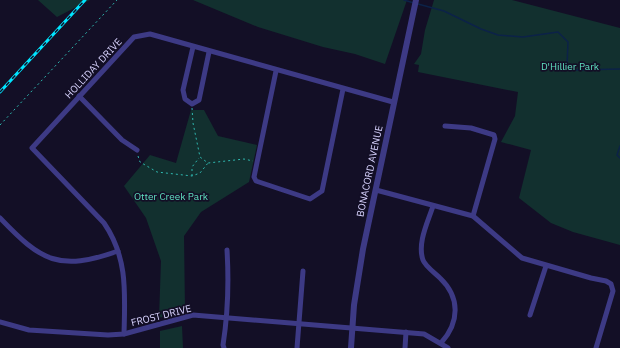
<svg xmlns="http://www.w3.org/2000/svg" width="620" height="348" font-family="'IBM Plex Sans',sans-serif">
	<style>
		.green { fill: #12302f }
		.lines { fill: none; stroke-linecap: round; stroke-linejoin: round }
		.stream { stroke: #0c2248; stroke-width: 1.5 }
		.path { stroke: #2fb8b0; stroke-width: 1; stroke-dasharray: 2 3; stroke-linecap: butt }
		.minor { stroke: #3d3a85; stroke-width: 5 }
		.tertiary { stroke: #3d3a85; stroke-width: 6 }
		.rail-casing { stroke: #00e5ff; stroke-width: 3 }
		.rail { stroke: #130f26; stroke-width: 1.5; stroke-dasharray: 4.5; stroke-linecap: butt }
		.labels { text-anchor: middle; stroke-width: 3.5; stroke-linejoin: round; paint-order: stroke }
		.park-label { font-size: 10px; fill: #5fe0c0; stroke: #130f26 }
		.street-label { font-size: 10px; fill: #d9d4ff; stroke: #130f26 }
	</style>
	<rect width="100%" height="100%" fill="#130f26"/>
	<g class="green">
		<polygon points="38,0 90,0 57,17"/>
		<polygon points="193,0 407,0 385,64 355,54 323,47 258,27"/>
		<polygon points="434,0 512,0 620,28 620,245 573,232 551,223 519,198 531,150 501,142 515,116 518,92 418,72 419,65 414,64 421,54 425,30"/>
		<polygon points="191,110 204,110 218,136 257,145 249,182 201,212 184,236 185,310 159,318 161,261 146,218 124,186 150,155 176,163"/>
		<polygon points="182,326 183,348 160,348 160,331"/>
	</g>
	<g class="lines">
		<g class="stream">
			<polyline points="404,0 414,3"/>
			<polyline points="418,4 444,11 481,29 498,35 523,37 558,32 568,42 567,65 574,70 620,69"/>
			<polyline points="620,146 617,155 620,158"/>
		</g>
		<g class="path">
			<polyline points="192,108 193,123 200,157 208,163 244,159 253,161"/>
			<polyline points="0,125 117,0"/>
			<polyline points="138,156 140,162 157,172 192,176 200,173 208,163"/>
			<polyline points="192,176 192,167 199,158"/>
		</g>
		<g class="minor">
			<polyline points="193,47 183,90 185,99 192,104 199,100 209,52"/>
			<polyline points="276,71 254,177 256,181 310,199 322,191 343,89"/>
			<polyline points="79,96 122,140 137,150"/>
			<polyline points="445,126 471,128 494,135 495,139 473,216"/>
			<polyline points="376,190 473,216 522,258 591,278 606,281 611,284 613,291 596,348"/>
			<path d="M 433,206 C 428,222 417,243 423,260 C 425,266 435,273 440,278 C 460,297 460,322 441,343"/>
			<path d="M 0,218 C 41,261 59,272 118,251"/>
			<polyline points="530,315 546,266"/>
			<polyline points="0,322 29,330 108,335 124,334 193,315 424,334 448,348"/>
			<path d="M 124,334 C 125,293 128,258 104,223 L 32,148 L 134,37 L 150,34 L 393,102"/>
			<path d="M 224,348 L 223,345 C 228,313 229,283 227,250"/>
			<polyline points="297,348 303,271"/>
			<polyline points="405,348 406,332"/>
		</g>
		<polyline class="tertiary" points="351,348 354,305 363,249 416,0"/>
		<defs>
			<polyline id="rail" points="0,92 85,0"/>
		</defs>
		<use href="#rail" class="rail-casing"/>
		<use href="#rail" class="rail"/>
	</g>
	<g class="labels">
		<g class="park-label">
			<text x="570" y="70">D'Hillier Park</text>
			<text x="171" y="200">Otter Creek Park</text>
		</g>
		<g class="street-label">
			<text transform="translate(93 68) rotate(-47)" y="4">HOLLIDAY DRIVE</text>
			<text transform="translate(369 171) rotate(-78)" y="4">BONACORD AVENUE</text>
			<text transform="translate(161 315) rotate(-14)" y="4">FROST DRIVE</text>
		</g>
	</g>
</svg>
